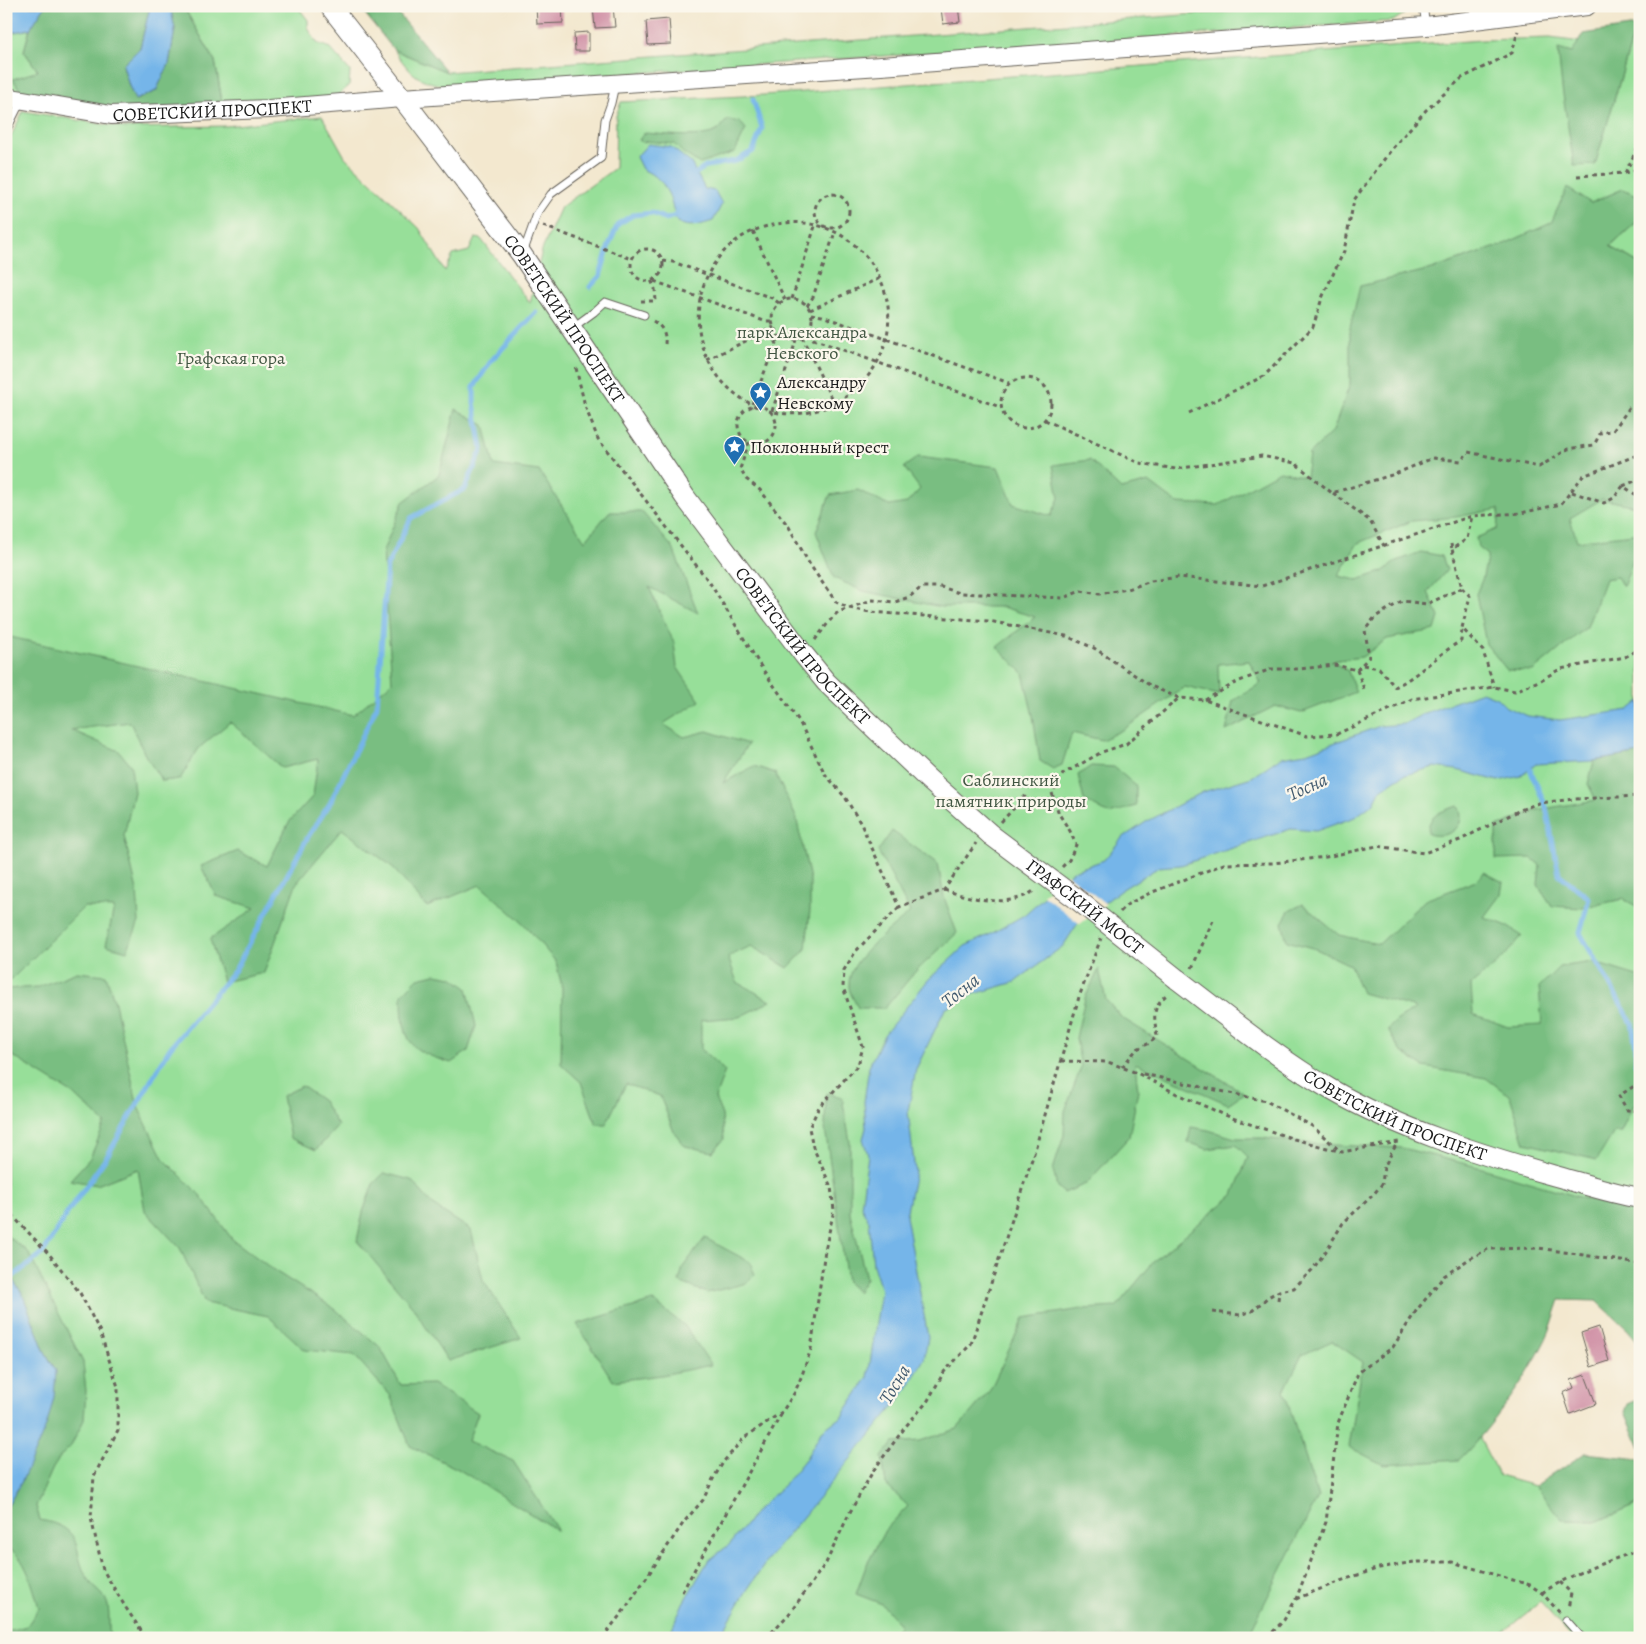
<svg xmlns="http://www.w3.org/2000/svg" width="1646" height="1644" font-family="Alegreya,serif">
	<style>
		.green { fill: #97df99; stroke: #5a7e5a }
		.forest { fill: #79be81; stroke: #4a6d4e }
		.water { fill: #75b5e9; stroke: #486882 }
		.pier { fill: #f3e8cf }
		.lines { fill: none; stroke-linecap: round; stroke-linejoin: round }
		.stream { stroke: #75b5e9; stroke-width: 5 }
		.building { fill: #d091a6 }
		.service-casing { stroke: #67635b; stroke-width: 9 }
		.tertiary-casing { stroke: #67635b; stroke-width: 20 }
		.secondary-casing { stroke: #67635b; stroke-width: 22 }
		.path { stroke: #67635b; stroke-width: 3; stroke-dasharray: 4 4; stroke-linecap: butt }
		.service { stroke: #fff; stroke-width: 7 }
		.tertiary { stroke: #fff; stroke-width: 18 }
		.secondary { stroke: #fff; stroke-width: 20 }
		.secondary-bridge-casing { stroke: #67635b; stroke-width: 22; stroke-linecap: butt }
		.secondary-bridge { stroke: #fff; stroke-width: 20 }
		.labels { text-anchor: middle; stroke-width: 4.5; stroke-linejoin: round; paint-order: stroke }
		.street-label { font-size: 18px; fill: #1c1c1c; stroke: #fbf7ec }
		.park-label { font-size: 18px; fill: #415642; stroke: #fbf7ec }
		.poi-label { font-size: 18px; fill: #1c1c1c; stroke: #fbf7ec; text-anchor: start }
		.water-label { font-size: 19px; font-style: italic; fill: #40596e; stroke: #fbf7ec }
	</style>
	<rect width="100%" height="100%" fill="#fbf7ec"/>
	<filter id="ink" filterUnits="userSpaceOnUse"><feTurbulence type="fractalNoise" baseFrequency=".02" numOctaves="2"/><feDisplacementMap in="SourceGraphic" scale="10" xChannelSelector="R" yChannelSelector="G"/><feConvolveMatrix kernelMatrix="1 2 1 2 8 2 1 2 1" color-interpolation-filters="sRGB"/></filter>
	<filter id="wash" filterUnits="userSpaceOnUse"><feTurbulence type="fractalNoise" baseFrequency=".0096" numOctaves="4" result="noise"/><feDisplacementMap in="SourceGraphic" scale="20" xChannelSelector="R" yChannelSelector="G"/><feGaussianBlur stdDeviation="1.12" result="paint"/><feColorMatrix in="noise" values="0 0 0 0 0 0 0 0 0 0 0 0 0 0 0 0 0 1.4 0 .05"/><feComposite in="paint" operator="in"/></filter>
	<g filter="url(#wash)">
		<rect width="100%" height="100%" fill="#f3e8cf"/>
		<g class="green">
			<polygon points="183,6 297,6 308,20 308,28 317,43 330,48 350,71 349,86 336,97 223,107 215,61"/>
			<path d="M 1300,6 L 1407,6 L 1404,14 L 1393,21 L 447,86 C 416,81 411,74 394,50 L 447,72 Z"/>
			<polygon points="1640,25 1640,197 1623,189 1591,203 1589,202 1640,368 1640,1249 1541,1241 1480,1439 1499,1476 1535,1486 1563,1520 1599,1521 1640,1503 1640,1632 1628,1638 1573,1638 1540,1602 1496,1638 6,1638 6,147 23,111 126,128 226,126 322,116 345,157 419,228 445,271 453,255 469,251 475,238 481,239 530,303 542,250 561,207 615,168 616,116 621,102 764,95 1481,40 1550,38 1581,42 1587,165 1595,165 1636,26"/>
			<polygon points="6,27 10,33 30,29 24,51 38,71 25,98 6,94"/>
			<polygon points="1640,219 1640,264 1610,246"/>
		</g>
		<g class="forest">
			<polygon points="45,6 156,6 150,7 140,48 123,65 129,86 136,100 156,91 169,64 175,29 170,6 183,6 215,61 223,107 112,110 25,98 13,79 38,71 24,51 30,29"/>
			<polygon points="359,6 392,6 447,72 394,50"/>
			<polygon points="1636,26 1595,165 1574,166 1562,88 1558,49 1572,53 1583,34"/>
			<path d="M 729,120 L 740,122 L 746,129 L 735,152 L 700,164 L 683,153 L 674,144 L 647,141 L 643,143 L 639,140 L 644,133 C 661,134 705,140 718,130 C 723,127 722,122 729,120 Z"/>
			<polygon points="1567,188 1591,203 1623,189 1640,197 1640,219 1610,246 1640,264 1640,507 1602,499 1570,518 1577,541 1640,533 1640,560 1634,558 1623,587 1617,577 1605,579 1587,627 1533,671 1507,670 1486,644 1476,594 1482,580 1488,555 1478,547 1476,538 1497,529 1499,509 1456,517 1412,521 1358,543 1338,576 1357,580 1382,572 1397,561 1421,552 1442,556 1447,570 1428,592 1439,617 1435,630 1387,639 1362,657 1331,661 1348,671 1356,692 1301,713 1275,706 1226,731 1233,701 1261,683 1249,661 1218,664 1219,695 1185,687 1124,729 1102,740 1072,733 1062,765 1053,769 1040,761 1033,716 1023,673 997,647 1035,617 1002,607 941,607 863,591 834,578 816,532 830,495 858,490 889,506 907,503 920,489 904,467 918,457 998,467 1013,504 1051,516 1059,498 1053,465 1090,460 1121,489 1149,482 1177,503 1218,505 1280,471 1306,477 1309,454 1333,431 1350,384 1350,328 1360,286 1436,268 1502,245 1551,223"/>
			<polygon points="456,409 484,425 494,465 539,471 585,541 609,512 642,512 673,548 698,613 649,587 674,643 677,667 700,701 663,724 684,737 707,731 748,744 723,783 754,766 775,773 796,817 810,879 810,910 806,949 788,968 751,946 728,957 737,982 771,1001 739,1017 701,1020 701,1049 725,1071 715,1098 722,1115 724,1139 713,1152 685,1146 674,1132 660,1096 626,1084 606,1124 596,1124 581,1082 561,1064 562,987 556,962 524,924 480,885 427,907 390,865 342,829 296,884 264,973 223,982 210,939 255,908 216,896 201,866 238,851 267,866 289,822 313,796 318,759 282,768 230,722 199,748 180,779 162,781 145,755 130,722 71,730 119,751 131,766 134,792 124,836 137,890 139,922 127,951 106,945 114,908 84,907 6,985 6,636 353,715 392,682 383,551 403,502 439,475"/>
			<polygon points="1640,753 1640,908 1623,899 1582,908 1552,906 1538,885 1540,865 1531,858 1496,859 1496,827 1537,810 1596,800 1588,784 1594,761"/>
			<polygon points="1091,766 1114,767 1136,786 1136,806 1109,814 1084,800 1078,775"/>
			<path d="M 1458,806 C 1469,827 1447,840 1428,834 C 1427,815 1441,811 1458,806 Z"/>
			<path d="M 892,831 L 938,864 L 944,897 L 957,933 L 914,973 L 885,1008 L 858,1008 C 855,1001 849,993 849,986 C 847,959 891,930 910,912 L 878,851 Z"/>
			<polygon points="1484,872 1503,882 1501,894 1484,917 1505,925 1522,936 1501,960 1471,985 1473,1014 1508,1027 1542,1025 1539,987 1559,967 1592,962 1640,977 1640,1104 1633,1106 1621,1132 1614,1132 1597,1160 1525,1143 1510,1096 1486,1078 1424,1067 1400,1051 1388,1029 1396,1021 1416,1008 1362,993 1350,965 1316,949 1287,941 1282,923 1289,911 1303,904 1322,921 1339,935 1379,944 1425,900 1476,881"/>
			<polygon points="1099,969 1106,1000 1122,1018 1244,1093 1228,1104 1135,1063 1138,1090 1129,1137 1086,1184 1064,1193 1057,1187 1053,1170 1064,1135 1065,1111 1081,1067 1076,1038 1085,998"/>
			<polygon points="77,972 106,975 115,1003 138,1107 163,1158 200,1195 232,1239 275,1271 335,1309 380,1347 401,1385 433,1384 478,1413 468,1441 513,1461 558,1531 458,1469 410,1446 390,1395 354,1355 305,1350 268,1316 205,1303 180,1248 145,1211 138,1169 97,1185 70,1180 90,1158 105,1123 75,1095 6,1052 6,989 38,987"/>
			<path d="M 435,974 L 452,977 L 467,988 L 476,1026 L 468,1051 L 451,1063 C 440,1059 419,1054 412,1044 C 402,1031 402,1010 402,994 L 418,978 Z"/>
			<polygon points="302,1086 323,1101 338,1126 316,1150 290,1138 282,1096"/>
			<polygon points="826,1093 842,1097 850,1142 850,1213 866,1278 858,1292 847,1282 825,1128"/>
			<path d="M 1191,1127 L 1208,1130 L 1235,1138 L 1263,1138 L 1313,1144 L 1402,1148 L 1482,1168 L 1606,1205 L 1640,1213 L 1640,1344 L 1628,1330 L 1597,1301 L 1560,1300 C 1555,1313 1552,1327 1546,1339 C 1526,1380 1490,1429 1459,1460 L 1384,1465 L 1349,1447 L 1363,1362 L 1332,1341 L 1302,1355 L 1284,1391 L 1318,1497 L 1249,1634 L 1245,1638 L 889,1638 L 900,1625 L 882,1604 L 856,1594 L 866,1566 L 885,1530 L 908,1506 L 886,1485 L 882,1457 L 893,1443 L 920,1441 L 957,1429 L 990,1390 L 1024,1318 L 1082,1309 L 1116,1307 L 1156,1259 L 1233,1195 L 1248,1157 L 1236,1145 L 1207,1149 L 1188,1142 Z"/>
			<polygon points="384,1173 411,1180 434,1206 471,1230 483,1280 521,1338 448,1361 412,1306 357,1241 363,1212 373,1184"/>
			<path d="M 6,1235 L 28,1252 L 83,1362 L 86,1391 L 84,1420 L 71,1446 L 61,1456 L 53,1468 L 36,1506 L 40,1520 C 90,1529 69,1553 90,1582 C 97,1591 105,1593 108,1606 C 110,1617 108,1628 110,1638 L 6,1638 L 7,1631 L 27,1626 L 39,1608 C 34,1591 26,1553 6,1548 L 6,1509 L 22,1481 L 33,1454 L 56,1371 L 44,1350 L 22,1293 L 6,1271 Z"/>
			<polygon points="705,1238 750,1262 755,1275 747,1283 707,1293 679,1282 683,1267"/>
			<polygon points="653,1301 685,1326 711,1365 662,1375 613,1381 577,1324"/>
			<polygon points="1640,1399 1640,1447 1625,1412 1628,1404"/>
			<polygon points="1585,1453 1640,1459 1640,1503 1599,1521 1562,1520 1535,1486"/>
		</g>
		<g class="water">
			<polygon points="6,6 45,6 30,29 9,33 6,27"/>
			<polygon points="156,6 170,6 175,29 169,64 156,91 135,100 129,86 123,65 140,48 150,7"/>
			<path d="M 648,144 L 671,147 L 691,163 L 705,189 L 715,191 L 722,204 L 713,221 C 700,225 689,229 677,222 L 669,195 L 663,184 L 655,176 L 642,169 L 636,157 Z"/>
			<polygon points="1482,692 1497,698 1506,707 1528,716 1560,720 1629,710 1640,701 1640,753 1594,761 1536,764 1521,776 1498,781 1457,770 1434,767 1402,776 1381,789 1374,803 1355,817 1316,831 1291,829 1181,865 1159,867 1121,890 1078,923 1063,946 1015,982 971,995 945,1009 916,1069 908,1111 915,1172 906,1216 928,1337 924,1360 904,1394 769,1558 747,1590 719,1638 668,1638 683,1603 708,1561 729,1545 758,1509 785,1484 806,1458 822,1431 842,1416 868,1377 881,1290 873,1265 869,1221 861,1207 868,1155 863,1139 866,1128 864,1102 869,1066 884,1035 928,980 965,946 991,934 1024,915 1073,871 1104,860 1122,838 1146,822 1203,792 1252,777 1281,757 1306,753 1380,726 1404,724 1425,713"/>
			<polygon points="6,1271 22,1293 44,1350 56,1371 54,1397 47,1424 22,1481 6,1509"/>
		</g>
		<polygon class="pier" points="1067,874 1106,904 1080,924 1043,895"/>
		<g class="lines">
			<g class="stream">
				<polyline points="692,178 693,175 707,166 736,161 753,151 762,128 753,99"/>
				<polyline points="590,287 600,276 609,245 618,224 633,215 652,213 666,219 680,214"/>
				<polyline points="1530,769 1546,807 1559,874 1589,898 1580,933 1632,1023 1636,1048 1636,1064 1640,1067"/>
				<polyline points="6,1282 43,1253 68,1212 106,1158 170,1048 235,970 309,835 329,805 377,706 387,566 411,518 465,489 482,449 474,403 474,387 491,361 536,312"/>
			</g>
		</g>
		<g id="blocks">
			<g class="building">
				<polygon points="536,6 562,6 563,23 537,24"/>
				<polygon points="613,6 615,27 595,28 593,7"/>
				<polygon points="958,6 960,22 943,24 941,8"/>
				<polygon points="669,19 671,44 648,45 646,21"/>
				<polygon points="589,32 589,51 575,51 574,33"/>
				<polygon points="1599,1327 1609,1361 1591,1367 1581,1333"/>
				<polygon points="1585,1375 1596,1404 1570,1414 1563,1393 1574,1388 1571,1380"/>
			</g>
		</g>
	</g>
	<g filter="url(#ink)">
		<use href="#blocks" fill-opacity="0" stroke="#67635b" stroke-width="1"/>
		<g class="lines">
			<defs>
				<g id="service">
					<polyline points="1423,6 1426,25"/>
					<polyline points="6,131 21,101"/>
					<polyline points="523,253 537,214 551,194 601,158 605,120 611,103 615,85"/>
					<polyline points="572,328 594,312 605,302 644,315"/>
					<polyline points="1566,1620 1582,1638"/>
				</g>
				<g id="tertiary">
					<path id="s1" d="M 6,97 L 111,115 L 269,109 L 402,98 L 881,66 L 1426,26 L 1587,6"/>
				</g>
				<g id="secondary">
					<path id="s2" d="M 330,6 L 402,98 L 522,255 L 685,497 L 804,655 L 826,682 L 928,779 L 991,835"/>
					<path id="s3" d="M 1177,979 C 1227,1017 1276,1057 1330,1089 C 1399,1129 1476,1153 1552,1175 C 1581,1183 1610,1193 1640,1198"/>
				</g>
			</defs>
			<use href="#service" class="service-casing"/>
			<use href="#tertiary" class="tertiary-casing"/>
			<use href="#secondary" class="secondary-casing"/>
			<g class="path">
				<polyline points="1625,173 1640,143"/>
				<polyline points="1577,176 1625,173 1640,169"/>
				<circle cx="832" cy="211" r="17"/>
				<polyline points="543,226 632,259"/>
				<polyline points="753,231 785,300"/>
				<circle cx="647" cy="265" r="16"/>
				<polyline points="663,261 673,262 772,298 779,303"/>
				<polyline points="792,299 816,223"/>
				<circle cx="792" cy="319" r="20"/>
				<polyline points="641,301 656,301 655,289 651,280 764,321 772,321"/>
				<polyline points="807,306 813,297 835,232"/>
				<polyline points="810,310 880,278"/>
				<polyline points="811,314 822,316 1009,383"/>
				<path d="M 653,321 C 663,327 666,333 665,344"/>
				<polyline points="807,333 813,339 1000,407"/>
				<polyline points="802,337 834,404"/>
				<polyline points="707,360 774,327"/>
				<polyline points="576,368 585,406 598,439 710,583 763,670 799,721 825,774 845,797 861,824 899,907 944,890 976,843"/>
				<circle cx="1026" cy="403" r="25"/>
				<polyline points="752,404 779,335"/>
				<circle cx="757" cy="425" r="19"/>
				<path d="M 757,407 C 666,365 685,232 785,223 C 803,221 823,225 839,234 C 863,248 880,270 886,296 C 903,365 837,428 769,411"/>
				<polyline points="772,411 794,347 796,339"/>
				<polyline points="1189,413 1264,376 1313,327 1322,298 1344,251 1354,200 1391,150 1426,110 1462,78 1512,53 1518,31"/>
				<polyline points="1045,420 1139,463 1176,469 1262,456 1295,463 1332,493 1395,474 1433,458 1461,461 1468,452 1539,467 1568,449 1594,445 1601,432 1613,431 1629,408 1640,405"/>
				<polyline points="749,442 740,469 746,479 760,490 789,527 810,565 836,602 849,608 870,612 989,621 1066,636 1094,648 1151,686 1179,698 1205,700 1307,736 1337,734 1412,699 1494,687 1515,691 1541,680 1560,669 1625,657 1640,649"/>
				<polyline points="1623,486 1640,479"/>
				<polyline points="1572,492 1604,503 1614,498 1623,486 1635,494 1640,494"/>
				<polyline points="1333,493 1370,521 1384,546"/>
				<polyline points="1451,544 1452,549"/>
				<polyline points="1462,588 1470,596 1462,628 1483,651 1494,687"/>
				<polyline points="815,640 832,618 838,612 872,600 895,602 909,597 922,587 941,587 960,593 1063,598 1081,591 1099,594 1128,589 1151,581 1179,577 1262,586 1472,516 1521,513 1561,504 1583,476 1635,456 1640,457"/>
				<path d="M 1363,665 L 1379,668 L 1395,687 C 1419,675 1438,654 1461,641 L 1462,628"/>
				<polyline points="1357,670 1369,657 1365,630 1375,617 1402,601 1427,604 1462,588 1452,549 1467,539 1472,516"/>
				<polyline points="1357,670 1364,689"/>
				<polyline points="1205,700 1237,682 1271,669 1300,669 1335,665 1357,670"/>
				<polyline points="1001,822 1028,793"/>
				<polyline points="1062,867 1069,860 1076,845 1070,831 1059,814 1052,793 1063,774 1102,752 1126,744 1179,698"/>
				<path d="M 944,890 C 971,898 1011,910 1036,889"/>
				<polyline points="1120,912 1128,904 1150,893 1224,864 1273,863 1326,857 1377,846 1424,853 1460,840 1520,810 1539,803 1574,799 1640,796"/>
				<polyline points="1192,968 1214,918"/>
				<polyline points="1061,1061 1108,1062 1137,1073 1177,1094 1232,1118 1294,1139 1342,1152 1399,1142"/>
				<path d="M 1122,1067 L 1137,1049 L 1150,1043 L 1157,1036 C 1154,1017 1151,1006 1169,993"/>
				<polyline points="1143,1074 1266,1101 1312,1126 1340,1151"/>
				<polyline points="1640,1082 1619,1096 1627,1110 1640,1111"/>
				<polyline points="6,1209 49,1254 80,1293 100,1332 118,1387 118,1430 94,1476 91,1518 103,1570 126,1608 146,1638"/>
				<polyline points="1278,1300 1279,1292"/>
				<polyline points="1212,1312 1241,1315 1252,1311 1268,1297 1279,1291 1294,1288 1312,1270 1326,1251 1343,1223 1373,1195 1382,1184 1384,1167 1397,1143"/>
				<polyline points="1560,1582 1571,1593 1568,1609"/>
				<polyline points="682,1592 782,1413"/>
				<path d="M 1542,1593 C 1572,1573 1606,1562 1640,1550"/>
				<polyline points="1296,1599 1340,1581 1379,1568 1414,1562 1452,1562 1530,1585 1542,1593 1560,1613"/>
				<polyline points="602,1638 625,1609 684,1522 703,1500 713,1479 724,1461 744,1438 782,1412 795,1392 802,1375 811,1349 825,1250 834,1210 831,1187 813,1147 809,1128 819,1107 858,1065 863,1047 843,987 844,970 856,951 899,907"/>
				<polyline points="766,1638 789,1614 826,1563 849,1514 873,1471 906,1426 927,1402 944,1372 971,1344 1034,1153 1079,997 1101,938"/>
				<polyline points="1267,1638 1284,1620 1296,1599 1326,1522 1338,1423 1358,1373 1393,1347 1416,1311 1444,1276 1469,1259 1488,1249 1539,1248 1640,1264"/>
			</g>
			<use href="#service" class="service"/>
			<use href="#tertiary" class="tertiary"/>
			<use href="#secondary" class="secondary"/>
			<defs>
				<g id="secondary-bridge">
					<path id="s4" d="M 991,835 L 1074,897 L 1177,979"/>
				</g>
			</defs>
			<use href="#secondary-bridge" class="secondary-bridge-casing"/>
			<use href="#secondary-bridge" class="secondary-bridge"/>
		</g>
	</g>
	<defs>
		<symbol id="sight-pin" viewBox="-11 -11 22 30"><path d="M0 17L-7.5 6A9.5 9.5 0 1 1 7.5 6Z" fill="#1f6fb2" stroke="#fbf7ec"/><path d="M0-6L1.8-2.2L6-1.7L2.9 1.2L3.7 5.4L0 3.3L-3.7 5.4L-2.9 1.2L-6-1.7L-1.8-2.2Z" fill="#fff"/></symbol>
	</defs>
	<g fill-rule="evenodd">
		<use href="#sight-pin" x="748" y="380" width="25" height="34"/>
		<use href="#sight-pin" x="722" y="434" width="25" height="34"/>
	</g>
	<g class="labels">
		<g class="street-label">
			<text dy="6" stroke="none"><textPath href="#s1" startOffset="208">СОВЕТСКИЙ ПРОСПЕКТ</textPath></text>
			<text dy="6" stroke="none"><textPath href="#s2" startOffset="391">СОВЕТСКИЙ ПРОСПЕКТ</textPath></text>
			<text dy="6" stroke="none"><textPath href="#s2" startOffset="796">СОВЕТСКИЙ ПРОСПЕКТ</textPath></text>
			<text dy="6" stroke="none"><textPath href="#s4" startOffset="118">ГРАФСКИЙ МОСТ</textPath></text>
			<text dy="6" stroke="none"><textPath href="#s3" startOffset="259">СОВЕТСКИЙ ПРОСПЕКТ</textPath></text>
		</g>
		<g class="park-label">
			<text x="802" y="338">парк Александра<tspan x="802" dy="21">Невского</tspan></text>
			<text x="231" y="364">Графская гора</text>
			<text x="1011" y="786">Саблинский<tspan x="1011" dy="21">памятник природы</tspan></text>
		</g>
		<g class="poi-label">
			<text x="777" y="388">Александру<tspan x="777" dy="21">Невскому</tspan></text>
			<text x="750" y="453">Поклонный крест</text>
		</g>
		<g class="water-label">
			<text transform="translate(1307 786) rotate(-24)" y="7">Тосна</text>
			<text transform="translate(960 990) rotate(-38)" y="7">Тосна</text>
			<text transform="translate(894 1384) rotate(-59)" y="7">Тосна</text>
		</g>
	</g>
	<rect width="1646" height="1644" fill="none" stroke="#fbf7ec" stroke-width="25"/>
</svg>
